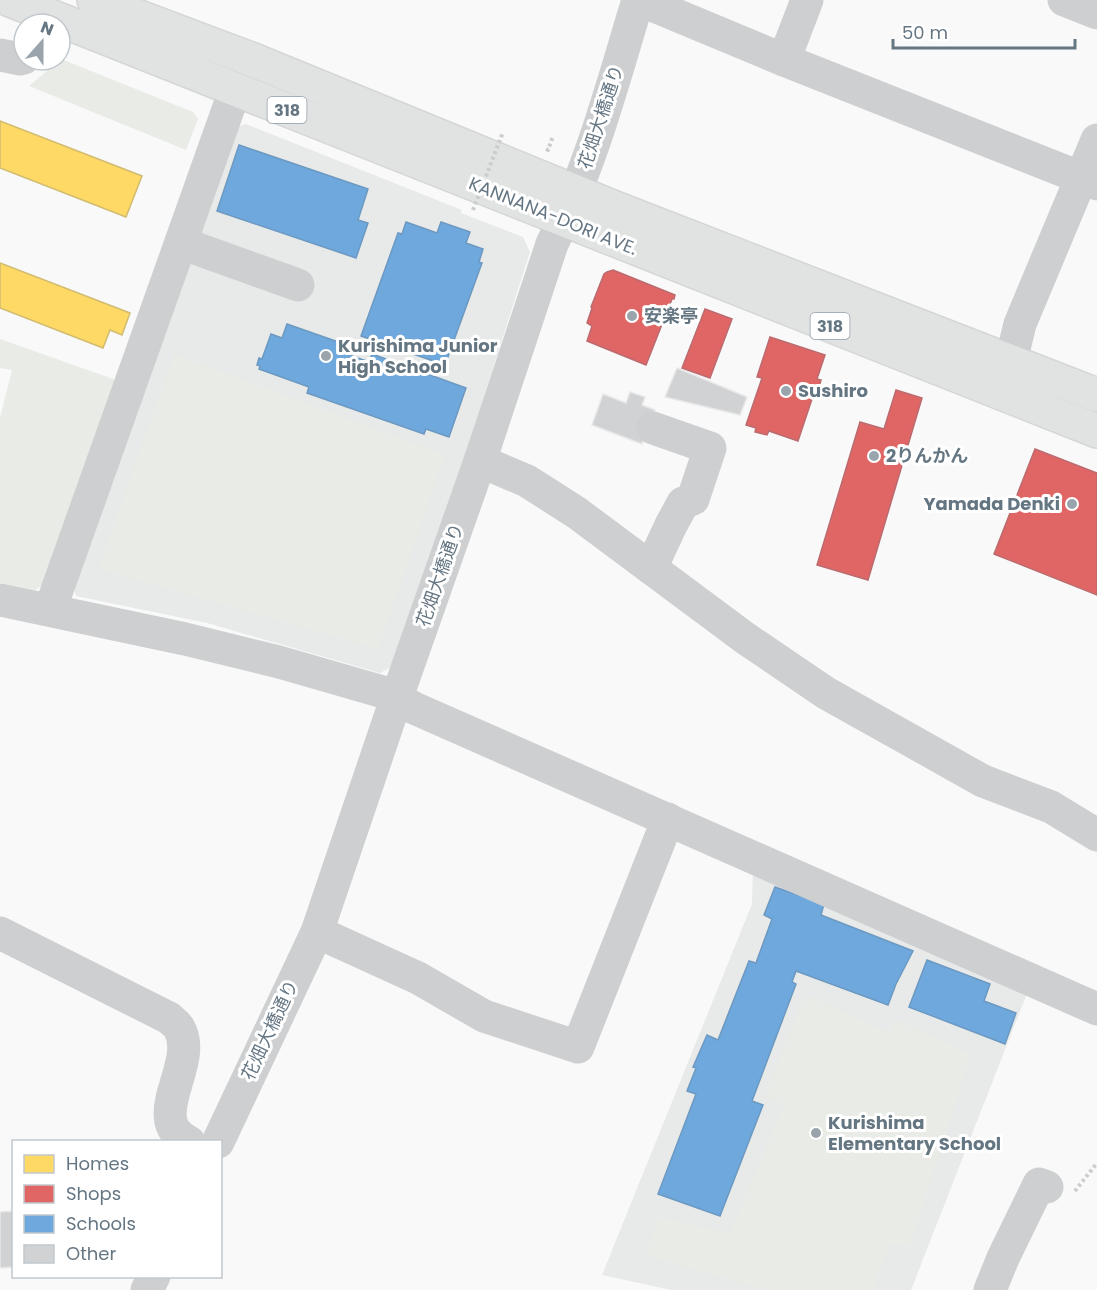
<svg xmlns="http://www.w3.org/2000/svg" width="1097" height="1290" font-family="Poppins,'Noto Sans JP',sans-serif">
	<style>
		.built { fill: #e8e9e9 }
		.green { fill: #e8ebe6 }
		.homes { fill: #ffd966; stroke: #d1bb6f; stroke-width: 1.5 }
		.shops { fill: #e06666; stroke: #bb6b6f; stroke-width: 1.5 }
		.schools { fill: #6fa8dc; stroke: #6c99c1; stroke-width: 1.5 }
		.building { fill: #d0d2d3; stroke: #e8e8e8; stroke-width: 1.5 }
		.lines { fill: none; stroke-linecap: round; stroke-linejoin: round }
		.major-casing { stroke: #d5d6d7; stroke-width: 36 }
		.path { stroke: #cbcccd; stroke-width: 4; stroke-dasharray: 3 3; stroke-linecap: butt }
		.minor { stroke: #cecfd0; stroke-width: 33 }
		.major { stroke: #e1e2e2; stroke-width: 33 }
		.path-bridge { stroke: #cbcccd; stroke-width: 4; stroke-dasharray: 3 3; stroke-linecap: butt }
		.poi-dot { fill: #99a4ac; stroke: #fff; stroke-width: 2 }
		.labels { text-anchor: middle; stroke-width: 6; stroke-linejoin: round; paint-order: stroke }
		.shield { fill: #fff; stroke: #939fa8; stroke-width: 1.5 }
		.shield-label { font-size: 16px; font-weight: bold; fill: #657683 }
		.street-label { font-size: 18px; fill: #657683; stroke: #fff }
		.poi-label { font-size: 18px; font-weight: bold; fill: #657683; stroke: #fff; text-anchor: start }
	</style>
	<rect width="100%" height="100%" fill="#f9f9f9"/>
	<g class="built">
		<polygon points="246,124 462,210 461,213 523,237 530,252 464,459 393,666 380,673 207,623 76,596 73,586 236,127"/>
		<polygon points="753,867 1028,991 911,1290 671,1290 602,1275 752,904"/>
	</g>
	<g class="green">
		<polygon points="61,59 193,112 198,119 186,150 29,86"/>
		<polygon points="0,339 116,380 46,583 35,590 0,583 0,418 12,370 0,368"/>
		<polygon points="174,354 445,455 378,649 98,569"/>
		<polygon points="805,995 889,1032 894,1019 971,1054 910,1246 890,1244 873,1290 766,1290 646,1256 658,1217 730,1233 784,1105 765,1095"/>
	</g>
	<g class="homes">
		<polygon points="0,121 142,176 126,217 0,168"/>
		<polygon points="0,263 130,313 122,335 110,330 103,348 0,308"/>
	</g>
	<g class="shops">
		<polygon points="613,270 675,295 674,299 672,299 646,365 587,341 592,326 587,323 592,308 591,307 604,274 607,272"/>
		<polygon points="705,309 732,319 710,378 682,368"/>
		<polygon points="770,337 825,355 817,379 821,380 816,397 813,396 798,441 769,431 767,435 755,432 756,428 746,425 762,378 757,377"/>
		<polygon points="896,390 922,398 868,580 817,565 860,422 884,429"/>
		<polygon points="1035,449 1097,473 1097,595 994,554"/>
	</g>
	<g class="schools">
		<polygon points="239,145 368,189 358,220 368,223 356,258 217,211"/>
		<polygon points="406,222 437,233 441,222 470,232 466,243 483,249 479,262 482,263 445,365 361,336 398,233 402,234"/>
		<polygon points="287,324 344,344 341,352 369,362 372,354 466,388 449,437 426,429 424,434 307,393 309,387 259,369 260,366 257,365 259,358 262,359 271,334 282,338"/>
		<polygon points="775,887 824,904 821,915 913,951 896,984 888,1005 796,971 792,982 796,984 752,1101 763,1105 720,1216 658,1194 696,1094 687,1091 696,1068 693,1067 707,1035 718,1040 749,961 756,963 772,919 764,915"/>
		<polygon points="927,960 990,984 984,1001 1016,1013 1005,1044 909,1007"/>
	</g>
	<g class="building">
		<polygon points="677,368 747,397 740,415 665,397"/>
		<polygon points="630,392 645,397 642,405 655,410 642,444 592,425 603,394 626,403"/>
		<polygon points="14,1211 14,1267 0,1268 0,1212"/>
	</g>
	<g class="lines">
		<defs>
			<g id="major">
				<polyline points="10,0 1097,431"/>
				<polyline points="94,0 251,59 615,208 1097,395"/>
			</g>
		</defs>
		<use href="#major" class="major-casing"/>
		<g class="path">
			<polyline points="546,149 548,150 553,136"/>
			<polyline points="1075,1191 1097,1163"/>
		</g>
		<g class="minor">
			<polyline points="640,0 784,60 1097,184"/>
			<polyline points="1064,0 1097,13"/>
			<polyline points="0,55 20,59 24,58"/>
			<polyline points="784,60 807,0"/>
			<polyline points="181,243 298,285"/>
			<polyline points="1011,361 1020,324 1097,140"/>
			<polyline points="480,461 527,481 577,513 745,638 826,693 983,781 1051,807 1097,835"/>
			<polyline points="651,568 671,525 683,503 693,499 710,448 653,428"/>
			<polyline points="0,600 185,639 279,662 383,692 414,708 1097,1009"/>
			<polyline points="50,610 235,90"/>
			<polyline points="317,932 418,978 484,1016 578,1047 668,819"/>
			<path d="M 0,933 L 169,1018 C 172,1021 177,1024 179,1028 C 200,1064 142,1119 189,1142"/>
			<path d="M 218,1142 L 317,932 L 390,717 L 480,461 L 552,244 C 591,167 613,82 638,0"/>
			<polyline points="147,1290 154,1276"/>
			<polyline points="990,1290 1003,1258 1039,1184 1047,1187"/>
		</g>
		<use href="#major" class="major"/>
		<polyline class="path-bridge" points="473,210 503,132"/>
	</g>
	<g class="poi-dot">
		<circle cx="632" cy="316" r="6"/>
		<circle cx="326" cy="356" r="6"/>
		<circle cx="786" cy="391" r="6"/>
		<circle cx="874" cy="456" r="6"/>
		<circle cx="1072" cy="504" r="6"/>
		<circle cx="816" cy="1133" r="6"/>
	</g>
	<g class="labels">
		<g class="shield">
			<rect x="267.5" y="97" width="39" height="26" rx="4.5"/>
			<rect x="810.5" y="313" width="39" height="26" rx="4.5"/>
		</g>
		<g class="shield-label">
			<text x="287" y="116">318</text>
			<text x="830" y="332">318</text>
		</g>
		<g class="street-label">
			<text transform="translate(601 117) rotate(-72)" y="6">花畑大橋通り</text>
			<text transform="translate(553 216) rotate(22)" y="6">KANNANA-DORI AVE.</text>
			<text transform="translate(440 575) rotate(-71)" y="6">花畑大橋通り</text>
			<text transform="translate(270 1030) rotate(-65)" y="6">花畑大橋通り</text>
		</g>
		<g class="poi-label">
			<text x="644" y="322">安楽亭</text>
			<text x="338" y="352">Kurishima Junior<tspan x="338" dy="21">High School</tspan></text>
			<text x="798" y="397">Sushiro</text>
			<text x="886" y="462">2りんかん</text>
			<text x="1060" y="510" text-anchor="end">Yamada Denki</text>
			<text x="828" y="1129">Kurishima<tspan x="828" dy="21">Elementary School</tspan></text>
		</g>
	</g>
	<rect x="12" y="1140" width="210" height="138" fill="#ffffff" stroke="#c1c8cd" stroke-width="1.5"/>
	<rect x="24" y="1155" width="30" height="18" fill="#ffd966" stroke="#c1c8cd" stroke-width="1.5"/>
	<text x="66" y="1170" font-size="18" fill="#657683">Homes</text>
	<rect x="24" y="1185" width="30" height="18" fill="#e06666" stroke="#c1c8cd" stroke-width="1.5"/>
	<text x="66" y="1200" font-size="18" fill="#657683">Shops</text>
	<rect x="24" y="1215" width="30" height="18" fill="#6fa8dc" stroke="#c1c8cd" stroke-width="1.5"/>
	<text x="66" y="1230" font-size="18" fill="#657683">Schools</text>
	<rect x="24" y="1245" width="30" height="18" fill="#d0d2d3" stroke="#c1c8cd" stroke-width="1.5"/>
	<text x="66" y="1260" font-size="18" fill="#657683">Other</text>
	<g transform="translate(42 42) rotate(21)"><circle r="28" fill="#ffffff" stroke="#c1c8cd" stroke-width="1.5"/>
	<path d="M0-4.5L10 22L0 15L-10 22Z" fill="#99a4ac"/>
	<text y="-9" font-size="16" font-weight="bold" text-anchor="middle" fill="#657683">N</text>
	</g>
	<path d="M893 39v9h182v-9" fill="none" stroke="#657683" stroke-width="3"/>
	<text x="902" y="39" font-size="18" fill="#657683" stroke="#ffffff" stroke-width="4.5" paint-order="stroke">50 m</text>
</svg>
